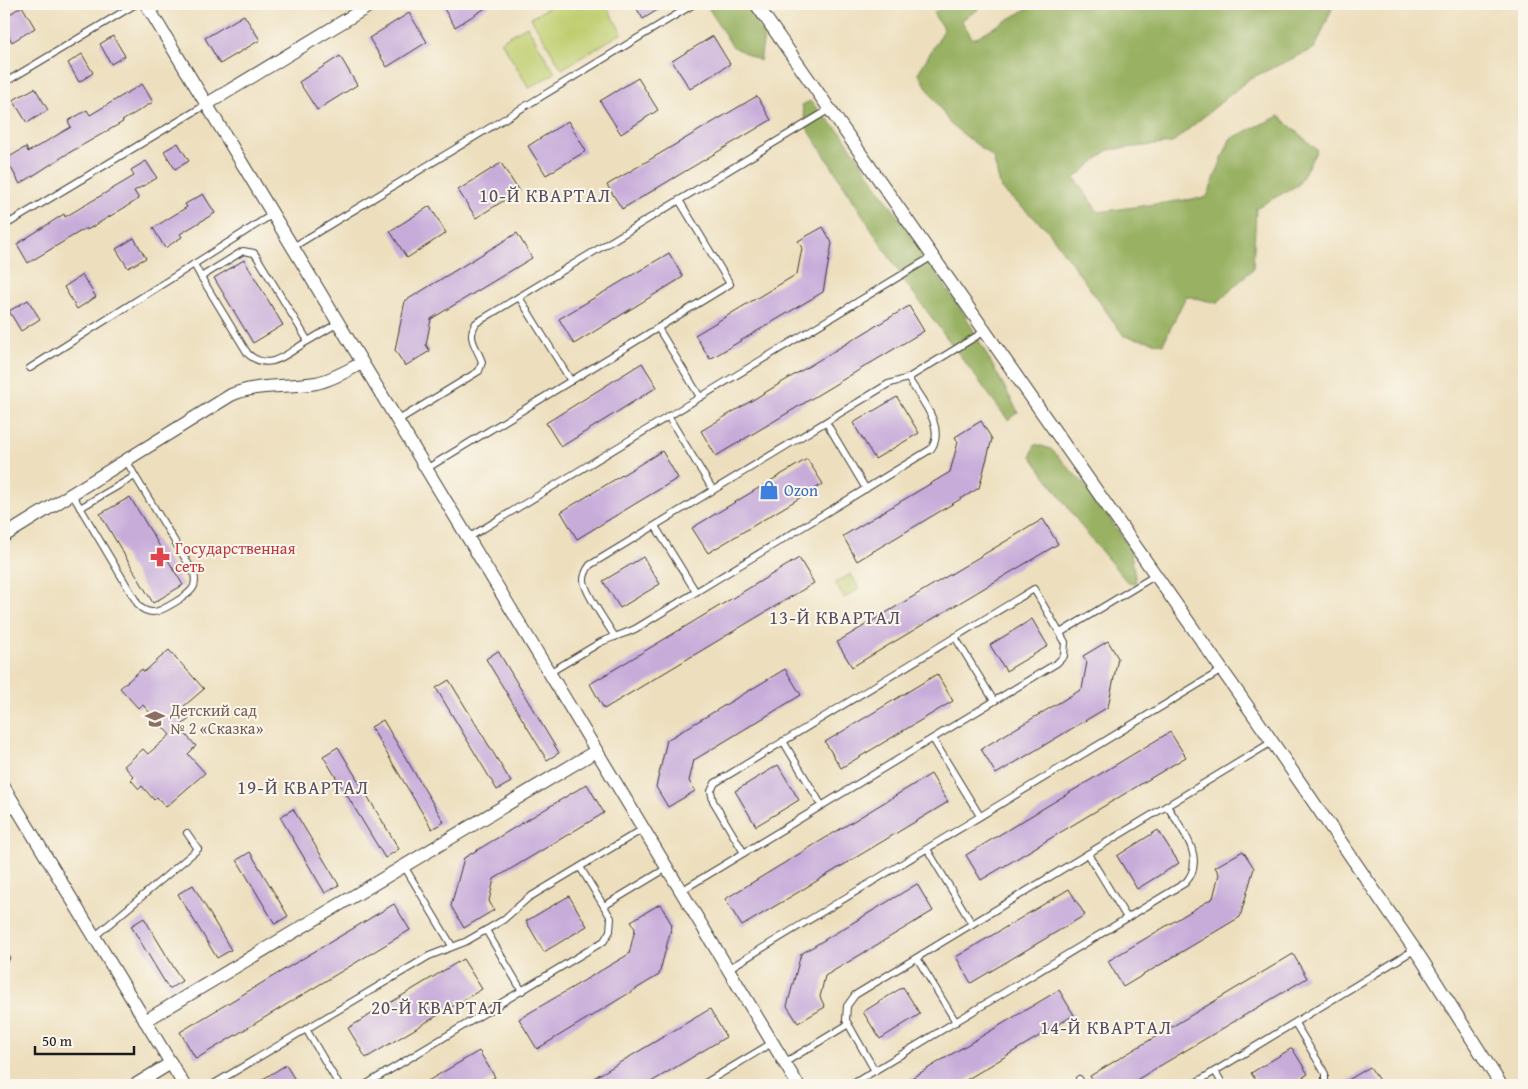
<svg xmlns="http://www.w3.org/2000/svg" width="1528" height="1089" font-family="'Gentium Book Plus',serif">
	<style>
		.green { fill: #c0ce6f; stroke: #6e7546 }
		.forest { fill: #98b162; stroke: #5a663f }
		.building { fill: #c7acda }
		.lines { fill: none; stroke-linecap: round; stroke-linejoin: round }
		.lane-casing { stroke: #3b3934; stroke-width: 8 }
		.street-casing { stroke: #3b3934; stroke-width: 14 }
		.lane { stroke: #fff; stroke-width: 6 }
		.street { stroke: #fff; stroke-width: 12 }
		.labels { text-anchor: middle; stroke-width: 4; stroke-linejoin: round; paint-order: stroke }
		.shop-label { font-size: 16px; fill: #366cbe; stroke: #fbf7ec; text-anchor: start }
		.health-label { font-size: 16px; fill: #be3a42; stroke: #fbf7ec; text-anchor: start }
		.education-label { font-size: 16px; fill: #785e54; stroke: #fbf7ec; text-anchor: start }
		.quarter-label { font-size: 19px; letter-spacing: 1px; fill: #584e5e; stroke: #fbf7ec }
	</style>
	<rect width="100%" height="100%" fill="#fbf7ec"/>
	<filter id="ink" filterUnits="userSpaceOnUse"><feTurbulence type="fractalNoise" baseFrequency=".02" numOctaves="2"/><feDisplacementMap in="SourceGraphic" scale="10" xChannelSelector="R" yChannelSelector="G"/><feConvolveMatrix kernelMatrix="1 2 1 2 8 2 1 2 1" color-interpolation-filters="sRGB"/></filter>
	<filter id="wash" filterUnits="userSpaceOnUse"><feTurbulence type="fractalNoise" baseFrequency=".0096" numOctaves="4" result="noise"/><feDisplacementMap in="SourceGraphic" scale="20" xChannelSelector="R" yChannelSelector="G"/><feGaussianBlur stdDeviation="1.12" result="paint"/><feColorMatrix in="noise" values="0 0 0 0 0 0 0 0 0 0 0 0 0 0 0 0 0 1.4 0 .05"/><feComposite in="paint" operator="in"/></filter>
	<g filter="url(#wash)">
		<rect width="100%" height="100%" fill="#eddfbe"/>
		<g class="green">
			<polygon points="554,4 605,4 622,33 562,69 531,18"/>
			<polygon points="527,26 555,73 529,88 501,41"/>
			<polygon points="851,574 859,589 844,598 835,583"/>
		</g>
		<g class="forest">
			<polygon points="706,4 745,4 764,36 760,61 732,46"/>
			<polygon points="950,4 988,4 961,20 973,39 1036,4 1334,4 1315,48 1249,79 1172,143 1108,150 1075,178 1098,212 1207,197 1230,139 1279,116 1317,150 1298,185 1256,208 1253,269 1217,303 1186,296 1163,344 1124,336 1047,229 1001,189 993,157 950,124 918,73 944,30 933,13"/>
			<polygon points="810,101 842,134 966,317 1018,412 1008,420 906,283 806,126 802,105"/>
			<polygon points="1035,444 1051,449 1089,489 1130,548 1136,582 1128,583 1087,534 1031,456"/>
		</g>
		<g id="blocks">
			<g class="building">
				<polygon points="441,4 492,4 455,27"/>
				<polygon points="634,4 667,4 643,19"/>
				<polygon points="22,6 35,28 12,42 4,27 4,18"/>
				<polygon points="409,13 427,42 387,67 369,38"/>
				<polygon points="244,15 260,40 220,64 205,38"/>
				<polygon points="113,36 125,56 111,64 100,44"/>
				<polygon points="713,36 730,64 690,89 672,61"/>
				<polygon points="82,54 93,73 79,82 68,63"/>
				<polygon points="340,56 357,85 317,110 299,82"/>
				<polygon points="638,78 658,110 621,134 600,101"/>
				<polygon points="142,84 153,102 122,121 123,122 67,154 20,184 6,159 26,147 28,152 71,127 68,121 87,110 90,115"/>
				<polygon points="35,88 48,110 27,123 13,100"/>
				<polygon points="757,96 771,120 622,209 607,185"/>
				<polygon points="568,121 586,151 546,175 528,146"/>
				<polygon points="178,143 189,161 175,169 164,151"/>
				<polygon points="146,161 157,178 134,191 139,199 87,230 86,228 28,263 17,244 64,214 65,217 134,176 131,170"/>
				<polygon points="501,163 519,191 476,218 458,190"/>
				<polygon points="203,194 215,213 180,234 182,237 165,248 153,228 187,207 185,204"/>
				<polygon points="430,206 446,233 407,258 390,231"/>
				<polygon points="823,227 832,243 823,292 710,359 695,335 797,274 802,248 798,241"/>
				<polygon points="517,233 532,258 431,319 426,345 430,351 405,366 395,350 405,301"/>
				<polygon points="134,238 146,258 128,268 116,249"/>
				<polygon points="669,253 683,277 574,344 559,319"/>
				<polygon points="244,260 283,325 253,343 214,278"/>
				<polygon points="82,275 96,297 77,309 64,287"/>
				<polygon points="28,300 40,319 21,331 9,311"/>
				<polygon points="909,306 924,331 716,456 701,431"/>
				<polygon points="642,363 657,387 561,447 546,423"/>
				<polygon points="897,397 919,433 875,459 853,423"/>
				<polygon points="981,421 992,439 979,488 857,561 843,536 950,472 958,442 955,437"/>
				<polygon points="662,451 678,478 577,539 561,512"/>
				<polygon points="807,459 823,484 708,553 692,528"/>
				<polygon points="130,497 183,585 153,603 100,514"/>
				<polygon points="1043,519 1058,544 852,667 837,642"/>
				<polygon points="643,557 660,584 620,608 603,581"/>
				<polygon points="799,558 814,583 604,709 590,684"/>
				<polygon points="1032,619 1048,646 1006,671 990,645"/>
				<polygon points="1108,641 1118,658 1108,707 996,774 981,749 1082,689 1087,662 1083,656"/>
				<polygon points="169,650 204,689 184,706 193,716 179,727 196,746 188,754 205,773 166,807 157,797 154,800 142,786 139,789 131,780 134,777 124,766 143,749 148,754 170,735 143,705 138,708 120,688 142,669 144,672"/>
				<polygon points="498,651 559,753 547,760 486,659"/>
				<polygon points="785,669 801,695 694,760 689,781 695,791 668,807 656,787 667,740"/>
				<polygon points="937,674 953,701 841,768 825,742"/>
				<polygon points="449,680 511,782 497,790 436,688"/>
				<polygon points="383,720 444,822 432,829 371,727"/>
				<polygon points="1170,732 1186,757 981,880 966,855"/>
				<polygon points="338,747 399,849 385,858 323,756"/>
				<polygon points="778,765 799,800 756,826 735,791"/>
				<polygon points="931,774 948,802 742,926 725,899"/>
				<polygon points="587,784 604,813 494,879 489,901 494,910 464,928 451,906 464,858"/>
				<polygon points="293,809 339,885 325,893 280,817"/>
				<polygon points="1158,830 1179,863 1137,889 1117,856"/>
				<polygon points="1243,851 1254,868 1240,917 1123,987 1108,961 1213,898 1219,874 1215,867"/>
				<polygon points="250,852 288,916 275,924 237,860"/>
				<polygon points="917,884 933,911 825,976 820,997 825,1007 798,1023 787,1006 801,954"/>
				<polygon points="193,885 231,950 217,958 178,894"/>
				<polygon points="1069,889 1085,915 971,983 956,957"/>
				<polygon points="569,896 587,926 544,952 526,921"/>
				<polygon points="394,904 410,930 196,1059 180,1032"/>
				<polygon points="660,904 672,925 659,975 537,1049 519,1019 629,954 635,929 631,921"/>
				<polygon points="144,918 182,981 169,989 131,926"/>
				<polygon points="1293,954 1307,978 1128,1085 1095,1085 1090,1076"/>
				<polygon points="463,959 482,989 366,1058 348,1028"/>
				<polygon points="903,987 920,1014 880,1039 863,1012"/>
				<polygon points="1059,990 1074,1015 958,1085 900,1085"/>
				<polygon points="710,1009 726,1037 646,1085 582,1085"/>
				<polygon points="1292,1048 1308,1074 1290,1085 1259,1085 1251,1073"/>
				<polygon points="479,1051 495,1077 482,1085 421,1085"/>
				<polygon points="286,1065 298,1085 253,1085"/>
				<polygon points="1370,1067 1382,1085 1340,1085"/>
			</g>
		</g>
	</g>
	<g filter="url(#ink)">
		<use href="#blocks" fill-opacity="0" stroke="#3b3934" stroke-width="1"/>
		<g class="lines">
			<defs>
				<g id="lane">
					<polyline points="4,83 136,4"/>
					<polyline points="4,226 207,104"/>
					<polyline points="293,247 694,4"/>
					<polyline points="194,264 201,277"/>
					<polyline points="519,297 571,381"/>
					<polyline points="658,328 700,397"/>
					<path d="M 308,341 C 287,353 270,373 248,354 L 201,277 L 243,251 L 254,253 L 257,257 L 308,341 L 338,323"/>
					<polyline points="30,368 273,214"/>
					<polyline points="908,378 985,331"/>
					<polyline points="668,416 713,490"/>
					<path d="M 397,421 L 479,371 L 482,362 C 477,347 466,338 476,323 L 830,109"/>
					<polyline points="826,422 866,489"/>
					<polyline points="126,460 135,476"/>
					<polyline points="426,469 730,284 679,200"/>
					<path d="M 72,494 L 139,606 C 143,610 147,612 153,612 C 161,612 189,595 193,588 C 196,583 195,579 194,573 L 135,476 L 80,508"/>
					<polyline points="655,526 696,592"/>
					<polyline points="468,538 933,256"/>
					<polyline points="1060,633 1156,575"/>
					<polyline points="955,637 994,701"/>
					<path d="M 549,673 L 601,642 C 613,637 624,634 635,629 L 931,449 C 947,427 919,397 908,378 L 888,384 L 590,565 C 587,569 584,574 584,580 C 584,592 608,625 615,637"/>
					<polyline points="933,739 980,816"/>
					<polyline points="783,741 822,806"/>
					<polyline points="4,815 16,808"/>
					<polyline points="927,849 972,924"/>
					<polyline points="1088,854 1127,918"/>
					<polyline points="404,866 452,946"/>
					<polyline points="681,891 1057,663 1064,656 1065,642 1034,589 715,783 711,791 713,801 744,853"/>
					<polyline points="604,906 667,868"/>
					<polyline points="486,930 522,991"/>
					<polyline points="94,937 198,849 187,833"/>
					<polyline points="4,955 6,958 4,960"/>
					<polyline points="917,958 956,1022"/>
					<polyline points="728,969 1222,670"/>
					<polyline points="1295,1023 1322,1068 1325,1074 1325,1085"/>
					<polyline points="306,1029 339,1085"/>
					<polyline points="784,1063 847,1025"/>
					<polyline points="875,1071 846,1020 847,1006 855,995 1272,742"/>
					<polyline points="1215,1071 1223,1085"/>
					<polyline points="1079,1079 1083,1085"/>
					<polyline points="212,1085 429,956 465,942 486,930 503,920 528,898 643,829"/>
					<polyline points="365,1085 604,941 610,931 611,918 580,867"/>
					<polyline points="702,1085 772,1043"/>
					<path d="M 851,1085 L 1185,883 C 1208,859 1181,828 1167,806"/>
					<polyline points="1192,1085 1414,950"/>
				</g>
				<g id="street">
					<polyline points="146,4 798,1085"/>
					<polyline points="756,4 1262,727 1422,960 1501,1085"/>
					<polyline points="207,104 372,4"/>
					<path d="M 4,536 L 231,395 C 258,383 287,388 316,383 C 332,380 348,370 362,363"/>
					<polyline points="4,787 184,1085"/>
					<polyline points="145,1021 596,751"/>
					<polyline points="135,1085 171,1063"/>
				</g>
			</defs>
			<use href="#lane" class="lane-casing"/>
			<use href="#street" class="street-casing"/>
			<use href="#lane" class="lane"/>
			<use href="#street" class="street"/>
		</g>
	</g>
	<defs>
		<symbol id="shop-bare" viewBox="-9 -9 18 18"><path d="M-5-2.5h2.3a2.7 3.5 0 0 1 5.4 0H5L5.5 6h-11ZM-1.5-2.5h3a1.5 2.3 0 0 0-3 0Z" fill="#3f7fe0" stroke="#fbf7ec" stroke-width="2.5" paint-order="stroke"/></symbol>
		<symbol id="pharmacy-bare" viewBox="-9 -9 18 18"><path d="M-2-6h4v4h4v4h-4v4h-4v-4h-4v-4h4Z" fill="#e0444e" stroke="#fbf7ec" stroke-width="2.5" paint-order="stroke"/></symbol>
		<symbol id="school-bare" viewBox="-9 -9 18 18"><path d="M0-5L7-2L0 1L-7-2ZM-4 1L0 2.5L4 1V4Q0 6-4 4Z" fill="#8d6e63" stroke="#fbf7ec" stroke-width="2.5" paint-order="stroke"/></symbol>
	</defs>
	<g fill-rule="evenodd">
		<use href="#shop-bare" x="755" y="476" width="28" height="28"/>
		<use href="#pharmacy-bare" x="146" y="543" width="28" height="28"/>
		<use href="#school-bare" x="141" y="705" width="28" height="28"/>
	</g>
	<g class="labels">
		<g class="shop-label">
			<text x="784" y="496">Ozon</text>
		</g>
		<g class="health-label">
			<text x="175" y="554">Государственная<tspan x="175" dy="18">сеть</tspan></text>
		</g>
		<g class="education-label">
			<text x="170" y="716">Детский сад<tspan x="170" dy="18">№ 2 «Сказка»</tspan></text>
		</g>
		<g class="quarter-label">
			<text x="545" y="202">10-Й КВАРТАЛ</text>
			<text x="835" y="624">13-Й КВАРТАЛ</text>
			<text x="303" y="794">19-Й КВАРТАЛ</text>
			<text x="437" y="1014">20-Й КВАРТАЛ</text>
			<text x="1106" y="1034">14-Й КВАРТАЛ</text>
		</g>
	</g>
	<rect width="1528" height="1089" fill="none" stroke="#fbf7ec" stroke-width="20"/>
	<path d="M35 1046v8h99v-8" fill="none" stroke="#1c1c1c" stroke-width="2.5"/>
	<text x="42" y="1046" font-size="15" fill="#1c1c1c" stroke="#fbf7ec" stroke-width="4" paint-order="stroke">50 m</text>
</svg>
